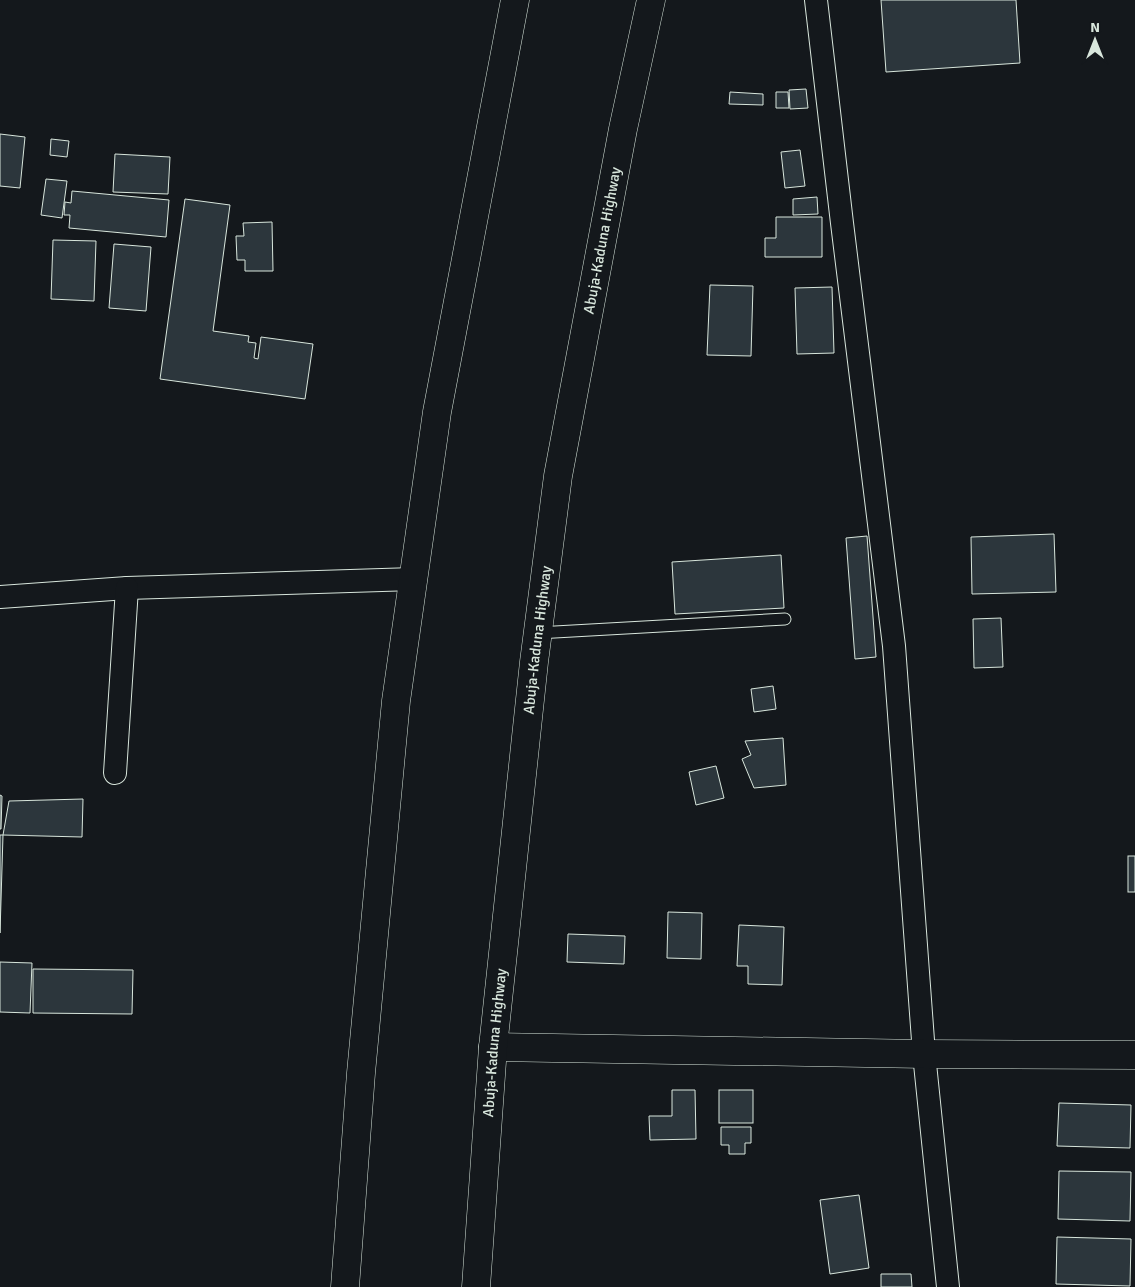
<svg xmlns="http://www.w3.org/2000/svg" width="1135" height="1287" font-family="Signika,sans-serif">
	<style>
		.building { fill: #2c363c; stroke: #d8e6dc }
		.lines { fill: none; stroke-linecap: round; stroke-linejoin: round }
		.lane-casing { stroke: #d8e6dc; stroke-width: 13 }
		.street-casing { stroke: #d8e6dc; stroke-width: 24 }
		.secondary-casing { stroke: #d8e6dc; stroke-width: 29 }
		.highway-casing { stroke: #d8e6dc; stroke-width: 29 }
		.lane { stroke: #14181c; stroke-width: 11 }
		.street { stroke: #14181c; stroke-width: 22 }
		.secondary { stroke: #14181c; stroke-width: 28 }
		.highway { stroke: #14181c; stroke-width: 28 }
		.labels { text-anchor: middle; stroke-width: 4; stroke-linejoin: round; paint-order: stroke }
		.street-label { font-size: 15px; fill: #d8e6dc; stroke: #14181c }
	</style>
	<rect width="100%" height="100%" fill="#14181c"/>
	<g class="building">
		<polygon points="881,0 1016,0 1020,63 886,72"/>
		<polygon points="806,89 808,108 790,109 789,90"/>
		<polygon points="730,92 763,94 763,105 729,104"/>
		<polygon points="776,92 788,92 789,108 776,108"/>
		<polygon points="0,134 25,137 20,188 0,186"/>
		<polygon points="51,139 69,141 67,157 50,155"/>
		<polygon points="800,150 805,186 785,188 781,152"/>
		<polygon points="115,154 170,157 168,194 113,192"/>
		<polygon points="46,179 67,181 62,218 41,215"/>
		<polygon points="72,191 169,200 166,237 69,228 70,215 64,215 65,202 71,203"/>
		<polygon points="817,197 818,214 793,215 793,199"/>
		<polygon points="185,199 230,205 213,331 249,336 248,342 256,343 254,358 258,359 261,337 313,344 305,399 160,379"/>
		<polygon points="776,217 822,217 822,257 765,257 765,238 776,238"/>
		<polygon points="272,222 273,271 245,271 245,260 237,260 236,236 244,236 243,223"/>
		<polygon points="53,240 96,241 94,301 51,299"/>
		<polygon points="114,244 151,247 146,311 109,308"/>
		<polygon points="710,285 753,286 751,356 707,355"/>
		<polygon points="832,287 834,353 797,354 795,288"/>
		<polygon points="1054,534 1056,592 972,594 971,537"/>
		<polygon points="867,536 876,657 855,659 846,538"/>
		<polygon points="781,555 784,608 675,614 672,562"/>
		<polygon points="1001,618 1003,667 974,668 973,619"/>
		<polygon points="773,686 776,709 754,712 751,689"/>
		<polygon points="783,738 786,785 754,788 742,759 751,755 745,741"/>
		<polygon points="716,766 724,798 696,805 689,772"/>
		<polygon points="0,795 2,796 1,829 0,829"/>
		<polygon points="83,799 82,837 3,835 9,801"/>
		<polygon points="0,835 3,835 0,933"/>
		<rect x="1128" y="856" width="7" height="36"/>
		<polygon points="668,912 702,913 701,959 667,958"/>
		<polygon points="739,925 784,927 782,985 748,984 748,966 737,966"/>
		<polygon points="568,934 625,936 624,964 567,962"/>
		<polygon points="0,962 32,963 30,1013 0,1012"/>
		<polygon points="33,969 133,970 132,1014 33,1013"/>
		<polygon points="672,1090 695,1090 696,1139 650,1140 649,1116 672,1116"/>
		<rect x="719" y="1090" width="34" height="33"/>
		<polygon points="1059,1103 1131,1105 1130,1148 1057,1146"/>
		<polygon points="721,1127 751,1127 751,1143 745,1143 745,1154 729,1154 729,1145 721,1145"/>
		<polygon points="1059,1171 1131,1172 1130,1221 1058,1219"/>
		<polygon points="859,1195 869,1268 830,1274 820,1200"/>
		<polygon points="1057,1237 1131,1239 1130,1286 1056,1284"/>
		<polygon points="881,1274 911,1274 912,1287 881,1287"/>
	</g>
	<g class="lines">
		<defs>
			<polyline id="lane" points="537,633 785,619"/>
			<g id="street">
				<polyline points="816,0 842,223 894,646 924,1054 948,1287"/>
				<polyline points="0,597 127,588 414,579"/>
				<polyline points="115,773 127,588"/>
			</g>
			<polyline id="secondary" points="493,1047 924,1054 1135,1055"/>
			<g id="highway">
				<polyline points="345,1287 361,1073 396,701 437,412 515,0"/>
				<path id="s1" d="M 476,1287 L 493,1047 L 534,662 L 558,476 L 623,129 L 651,0"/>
			</g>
		</defs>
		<use href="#lane" class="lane-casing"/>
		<use href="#street" class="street-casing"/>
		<use href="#secondary" class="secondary-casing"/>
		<use href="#highway" class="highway-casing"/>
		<use href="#lane" class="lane"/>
		<use href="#street" class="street"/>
		<use href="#secondary" class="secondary"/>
		<use href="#highway" class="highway"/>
	</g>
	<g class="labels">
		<g class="street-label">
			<text dy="5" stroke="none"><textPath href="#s1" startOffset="1055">Abuja-Kaduna Highway</textPath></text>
			<text dy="5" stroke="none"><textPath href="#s1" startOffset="650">Abuja-Kaduna Highway</textPath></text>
			<text dy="5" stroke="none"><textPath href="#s1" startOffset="245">Abuja-Kaduna Highway</textPath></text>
		</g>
	</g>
	<g transform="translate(1095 40)" stroke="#14181c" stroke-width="4" paint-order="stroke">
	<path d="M0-4L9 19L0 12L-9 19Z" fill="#d8e6dc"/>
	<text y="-8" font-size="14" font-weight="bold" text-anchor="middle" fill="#d8e6dc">N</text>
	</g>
</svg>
